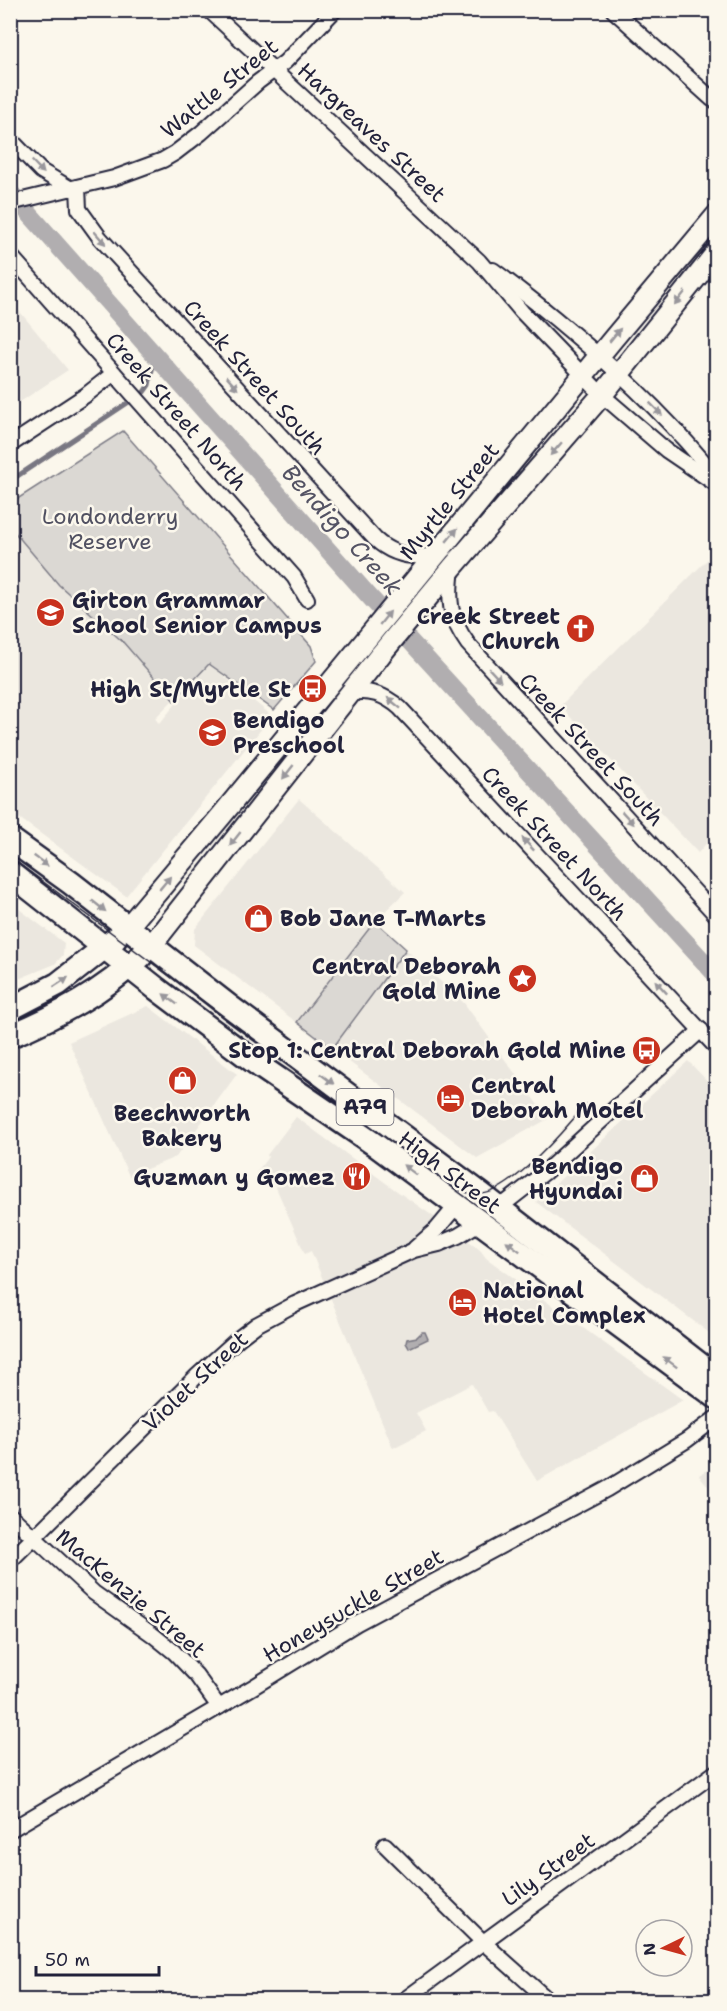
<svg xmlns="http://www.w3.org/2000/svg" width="727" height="2011" font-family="'Shantell Sans',sans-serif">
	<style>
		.built { fill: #ebe7df }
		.green { fill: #dbd8d3; stroke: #7e7d87; stroke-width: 1.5 }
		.water { fill: #b1aeb0; stroke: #787681; stroke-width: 1.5 }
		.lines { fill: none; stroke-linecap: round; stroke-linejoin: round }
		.stream { stroke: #787681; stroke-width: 5 }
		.canal { stroke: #b1aeb0; stroke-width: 18 }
		.minor-casing { stroke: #22223b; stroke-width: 18 }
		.secondary-casing { stroke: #22223b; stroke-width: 24 }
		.trunk-casing { stroke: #22223b; stroke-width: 27 }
		.minor { stroke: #fbf7ec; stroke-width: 14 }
		.secondary { stroke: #fbf7ec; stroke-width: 20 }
		.trunk { stroke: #fbf7ec; stroke-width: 22 }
		.tram { stroke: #22223b; stroke-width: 1.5 }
		.oneway { fill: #99979c }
		.labels { text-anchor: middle; stroke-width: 5; stroke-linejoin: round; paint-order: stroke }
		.shield { fill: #fbf7ec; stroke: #636270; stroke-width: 1.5 }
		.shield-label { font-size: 21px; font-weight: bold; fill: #22223b }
		.street-label { font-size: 22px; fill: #22223b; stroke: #fbf7ec }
		.park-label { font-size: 22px; fill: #505061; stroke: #fbf7ec }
		.poi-label { font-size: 22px; font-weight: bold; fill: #22223b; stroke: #fbf7ec; text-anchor: end }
		.water-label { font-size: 24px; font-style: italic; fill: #545364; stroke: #fbf7ec }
	</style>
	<rect width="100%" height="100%" fill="#fbf7ec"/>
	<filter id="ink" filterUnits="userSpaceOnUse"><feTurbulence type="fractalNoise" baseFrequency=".0167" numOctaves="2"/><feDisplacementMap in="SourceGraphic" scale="12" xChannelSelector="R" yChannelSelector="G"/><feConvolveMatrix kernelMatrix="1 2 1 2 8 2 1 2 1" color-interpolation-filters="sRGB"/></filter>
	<g filter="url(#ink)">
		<g class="built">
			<polygon points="11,301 68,370 11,408 10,408"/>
			<polygon points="10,528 59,585 123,642 172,701 155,718 159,724 209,664 272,716 126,896 11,812"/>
			<polygon points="716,551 716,832 698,853 560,706"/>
			<polygon points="299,799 405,892 375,921 464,1003 548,1119 477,1158 194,945 195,929"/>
			<polygon points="11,903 64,943 63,955 55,964 11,982"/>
			<polygon points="148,1006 237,1074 176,1157 129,1176 69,1042"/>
			<polygon points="688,1061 716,1090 716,1338 536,1202"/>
			<polygon points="296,1117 394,1189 473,1244 481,1251 486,1258 683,1400 537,1481 493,1411 488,1412 472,1384 416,1413 426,1431 393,1448 311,1251 305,1254 275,1185 273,1185 256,1173 268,1157 267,1155"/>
			<polygon points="716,1465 716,1496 699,1475"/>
		</g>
		<g class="green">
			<polygon points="123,431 311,646 316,661 274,710 209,664 174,701 123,642 59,585 11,528 11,503"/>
			<polygon points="375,921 406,949 332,1049 297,1022"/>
		</g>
		<polygon class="water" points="422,1332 425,1332 428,1339 409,1348 406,1343 407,1339 417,1337"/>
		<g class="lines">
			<polyline class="stream" points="10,481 144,392 149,385 155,355"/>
			<polyline class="canal" points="10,192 368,595 716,975"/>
			<defs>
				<g id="minor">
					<polyline points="209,10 479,261 522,312 602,395 666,450 716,484"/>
					<polyline points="613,10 712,99 716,101"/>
					<polyline points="10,139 41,171 71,189"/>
					<path d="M 78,187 L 79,209 L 100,238 L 375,539 C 392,555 413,559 436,555"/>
					<polyline points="10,203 114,178 163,160 175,153 201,133 258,82 285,62 335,10"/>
					<polyline points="10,255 294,577 307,599"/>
					<path d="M 493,270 C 522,291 549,313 576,336 C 627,379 675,425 716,477"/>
					<polyline points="10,445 86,395 114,373"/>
					<path d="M 452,568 C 448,600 449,618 468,644 L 716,915"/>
					<path d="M 350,693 C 370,690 384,694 400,708 L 716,1047"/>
					<polyline points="499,1208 544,1173 701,1030"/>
					<polyline points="415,1248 437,1229 457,1205"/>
					<polyline points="10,1515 94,1593 153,1635 174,1652 196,1675 219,1707"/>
					<polyline points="10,1561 197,1376 239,1338 256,1325 295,1304 414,1250 439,1244 458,1236 481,1222"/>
					<polyline points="10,1830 253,1687 357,1623 607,1489 687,1440 716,1418"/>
					<polyline points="385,1845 483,1942 548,2000"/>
					<polyline points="404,2000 716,1772"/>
				</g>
				<g id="secondary">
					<polyline points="127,928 222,815 613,339 716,216"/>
					<polyline points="151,946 381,654 452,568 602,395 716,253"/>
				</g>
				<g id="trunk">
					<polyline points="10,839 71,883 230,1007 481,1194 716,1377"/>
					<polyline points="10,873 157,989 261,1067 374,1144 716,1397"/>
					<polyline points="10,1009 58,984 115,939"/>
					<path d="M 10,1036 C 58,1016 103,992 141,956"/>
				</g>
			</defs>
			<use href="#minor" class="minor-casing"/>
			<use href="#secondary" class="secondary-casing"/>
			<use href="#trunk" class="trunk-casing"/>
			<use href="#minor" class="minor"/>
			<use href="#secondary" class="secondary"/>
			<use href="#trunk" class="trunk"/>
			<path class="tram" d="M 10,857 L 443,1180 C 454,1189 467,1195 481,1194 C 511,1193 567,1127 586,1104"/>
		</g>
		<defs><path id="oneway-solid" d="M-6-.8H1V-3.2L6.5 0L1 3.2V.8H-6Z" transform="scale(1.5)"/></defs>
		<g class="oneway">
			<use href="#oneway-solid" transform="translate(38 167) rotate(46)"/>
			<use href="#oneway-solid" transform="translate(100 238) rotate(49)"/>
			<use href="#oneway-solid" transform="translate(680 298) rotate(129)"/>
			<use href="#oneway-solid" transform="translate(615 335) rotate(-50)"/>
			<use href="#oneway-solid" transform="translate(232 383) rotate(48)"/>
			<use href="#oneway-solid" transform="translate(656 409) rotate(45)"/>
			<use href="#oneway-solid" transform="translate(556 449) rotate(131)"/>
			<use href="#oneway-solid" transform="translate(452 535) rotate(-50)"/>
			<use href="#oneway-solid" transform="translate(385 618) rotate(-51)"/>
			<use href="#oneway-solid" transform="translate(495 675) rotate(47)"/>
			<use href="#oneway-solid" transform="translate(394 703) rotate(-141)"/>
			<use href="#oneway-solid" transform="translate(288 772) rotate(128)"/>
			<use href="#oneway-solid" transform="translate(628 818) rotate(47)"/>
			<use href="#oneway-solid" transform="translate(235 839) rotate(128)"/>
			<use href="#oneway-solid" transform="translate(528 844) rotate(-133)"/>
			<use href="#oneway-solid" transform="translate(41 861) rotate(36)"/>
			<use href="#oneway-solid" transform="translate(165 883) rotate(-50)"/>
			<use href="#oneway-solid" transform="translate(99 906) rotate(39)"/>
			<use href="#oneway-solid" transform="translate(61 982) rotate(-33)"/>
			<use href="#oneway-solid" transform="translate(661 987) rotate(-133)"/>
			<use href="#oneway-solid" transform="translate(170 999) rotate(-143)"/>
			<use href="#oneway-solid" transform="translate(327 1079) rotate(37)"/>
			<use href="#oneway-solid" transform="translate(410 1170) rotate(-143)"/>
			<use href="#oneway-solid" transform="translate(513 1246) rotate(-143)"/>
			<use href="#oneway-solid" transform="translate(670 1362) rotate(-143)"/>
		</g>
	</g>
	<defs>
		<symbol id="school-disc" viewBox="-11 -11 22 22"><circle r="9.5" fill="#c8321e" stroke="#fbf7ec"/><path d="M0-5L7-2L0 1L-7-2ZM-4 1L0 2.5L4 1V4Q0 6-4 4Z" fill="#fff"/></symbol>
		<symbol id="church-disc" viewBox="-11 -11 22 22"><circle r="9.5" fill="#c8321e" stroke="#fbf7ec"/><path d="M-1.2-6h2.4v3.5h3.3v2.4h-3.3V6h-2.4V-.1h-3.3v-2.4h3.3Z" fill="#fff"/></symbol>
		<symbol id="bus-disc" viewBox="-11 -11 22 22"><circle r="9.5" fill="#c8321e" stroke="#fbf7ec"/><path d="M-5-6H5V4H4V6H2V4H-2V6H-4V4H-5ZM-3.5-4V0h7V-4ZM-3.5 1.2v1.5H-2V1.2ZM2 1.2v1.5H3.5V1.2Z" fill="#fff"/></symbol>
		<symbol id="shop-disc" viewBox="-11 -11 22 22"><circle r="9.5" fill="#c8321e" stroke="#fbf7ec"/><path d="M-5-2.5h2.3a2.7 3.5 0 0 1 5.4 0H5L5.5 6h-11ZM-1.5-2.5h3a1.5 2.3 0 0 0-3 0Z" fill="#fff"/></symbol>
		<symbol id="sight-disc" viewBox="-11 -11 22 22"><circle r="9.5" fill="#c8321e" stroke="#fbf7ec"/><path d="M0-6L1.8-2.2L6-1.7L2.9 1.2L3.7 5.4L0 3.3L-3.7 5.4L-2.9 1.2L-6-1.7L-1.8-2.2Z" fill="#fff"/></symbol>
		<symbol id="hotel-disc" viewBox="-11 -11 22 22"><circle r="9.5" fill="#c8321e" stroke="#fbf7ec"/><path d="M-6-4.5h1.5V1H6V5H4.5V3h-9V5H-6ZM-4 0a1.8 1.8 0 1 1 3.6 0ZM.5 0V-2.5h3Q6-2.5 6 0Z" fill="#fff"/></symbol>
		<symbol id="restaurant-disc" viewBox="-11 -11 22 22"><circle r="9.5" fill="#c8321e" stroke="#fbf7ec"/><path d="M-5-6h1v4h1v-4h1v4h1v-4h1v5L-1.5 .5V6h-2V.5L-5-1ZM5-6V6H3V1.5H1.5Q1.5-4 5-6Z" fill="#fff"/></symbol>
	</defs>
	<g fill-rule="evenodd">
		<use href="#school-disc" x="34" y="596" width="33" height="33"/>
		<use href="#church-disc" x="564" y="612" width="33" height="33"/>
		<use href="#bus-disc" x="296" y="672" width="33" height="33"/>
		<use href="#school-disc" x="196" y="716" width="33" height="33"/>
		<use href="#shop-disc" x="242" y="902" width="33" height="33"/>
		<use href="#sight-disc" x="506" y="962" width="33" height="33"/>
		<use href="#bus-disc" x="630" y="1034" width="33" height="33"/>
		<use href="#shop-disc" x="166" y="1064" width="33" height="33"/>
		<use href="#hotel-disc" x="434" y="1082" width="33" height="33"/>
		<use href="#restaurant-disc" x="340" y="1160" width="33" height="33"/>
		<use href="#shop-disc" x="628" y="1162" width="33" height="33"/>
		<use href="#hotel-disc" x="446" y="1286" width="33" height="33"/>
	</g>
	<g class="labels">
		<rect class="shield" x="336.5" y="1089" width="57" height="36" rx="4.5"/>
		<g class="shield-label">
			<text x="365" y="1114">A79</text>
		</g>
		<g class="street-label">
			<text transform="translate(219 88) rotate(-39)" y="8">Wattle Street</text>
			<text transform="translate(372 132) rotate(43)" y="8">Hargreaves Street</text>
			<text transform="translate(255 377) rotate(48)" y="8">Creek Street South</text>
			<text transform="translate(177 411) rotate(49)" y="8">Creek Street North</text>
			<text transform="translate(449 501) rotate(-51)" y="8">Myrtle Street</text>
			<text transform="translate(592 749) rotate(47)" y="8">Creek Street South</text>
			<text transform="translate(555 843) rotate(47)" y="8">Creek Street North</text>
			<text transform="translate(450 1172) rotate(37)" y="8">High Street</text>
			<text transform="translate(195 1381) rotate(-43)" y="8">Violet Street</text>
			<text transform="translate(131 1593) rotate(40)" y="8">MacKenzie Street</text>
			<text transform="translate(353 1605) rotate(-30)" y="8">Honeysuckle Street</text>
			<text transform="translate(548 1869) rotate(-36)" y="8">Lily Street</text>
		</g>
		<g class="park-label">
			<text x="110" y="524">Londonderry<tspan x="110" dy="25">Reserve</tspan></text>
		</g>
		<g class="poi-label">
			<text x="72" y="608" text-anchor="start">Girton Grammar<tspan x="72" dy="25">School Senior Campus</tspan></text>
			<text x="560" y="624">Creek Street<tspan x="560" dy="25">Church</tspan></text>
			<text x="291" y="697">High St/Myrtle St</text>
			<text x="233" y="728" text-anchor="start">Bendigo<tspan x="233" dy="25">Preschool</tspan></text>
			<text x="280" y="926" text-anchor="start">Bob Jane T-Marts</text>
			<text x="501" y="974">Central Deborah<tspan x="501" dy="25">Gold Mine</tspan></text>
			<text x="626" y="1058">Stop 1: Central Deborah Gold Mine</text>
			<text x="471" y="1093" text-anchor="start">Central<tspan x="471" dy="25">Deborah Motel</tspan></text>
			<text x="182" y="1121" text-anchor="middle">Beechworth<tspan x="182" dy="25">Bakery</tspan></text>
			<text x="623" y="1174">Bendigo<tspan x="623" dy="25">Hyundai</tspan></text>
			<text x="335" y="1185">Guzman y Gomez</text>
			<text x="483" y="1298" text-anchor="start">National<tspan x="483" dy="25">Hotel Complex</tspan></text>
		</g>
		<g class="water-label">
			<text transform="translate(342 530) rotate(48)" y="8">Bendigo Creek</text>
		</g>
	</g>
	<rect width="727" height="2011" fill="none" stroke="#fbf7ec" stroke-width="36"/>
	<rect x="18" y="18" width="691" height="1975" fill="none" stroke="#22223b" stroke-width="2" filter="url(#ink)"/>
	<g transform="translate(664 1948) rotate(265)"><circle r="28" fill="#fbf7ec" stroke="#a4a2a5" stroke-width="1.5"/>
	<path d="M0-4.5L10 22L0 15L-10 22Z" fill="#c8321e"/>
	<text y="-9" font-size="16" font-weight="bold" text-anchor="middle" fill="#22223b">N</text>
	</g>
	<path d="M36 1966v9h123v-9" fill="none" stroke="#22223b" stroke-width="3"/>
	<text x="45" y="1966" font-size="18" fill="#22223b" stroke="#fbf7ec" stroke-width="4.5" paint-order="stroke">50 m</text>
</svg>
